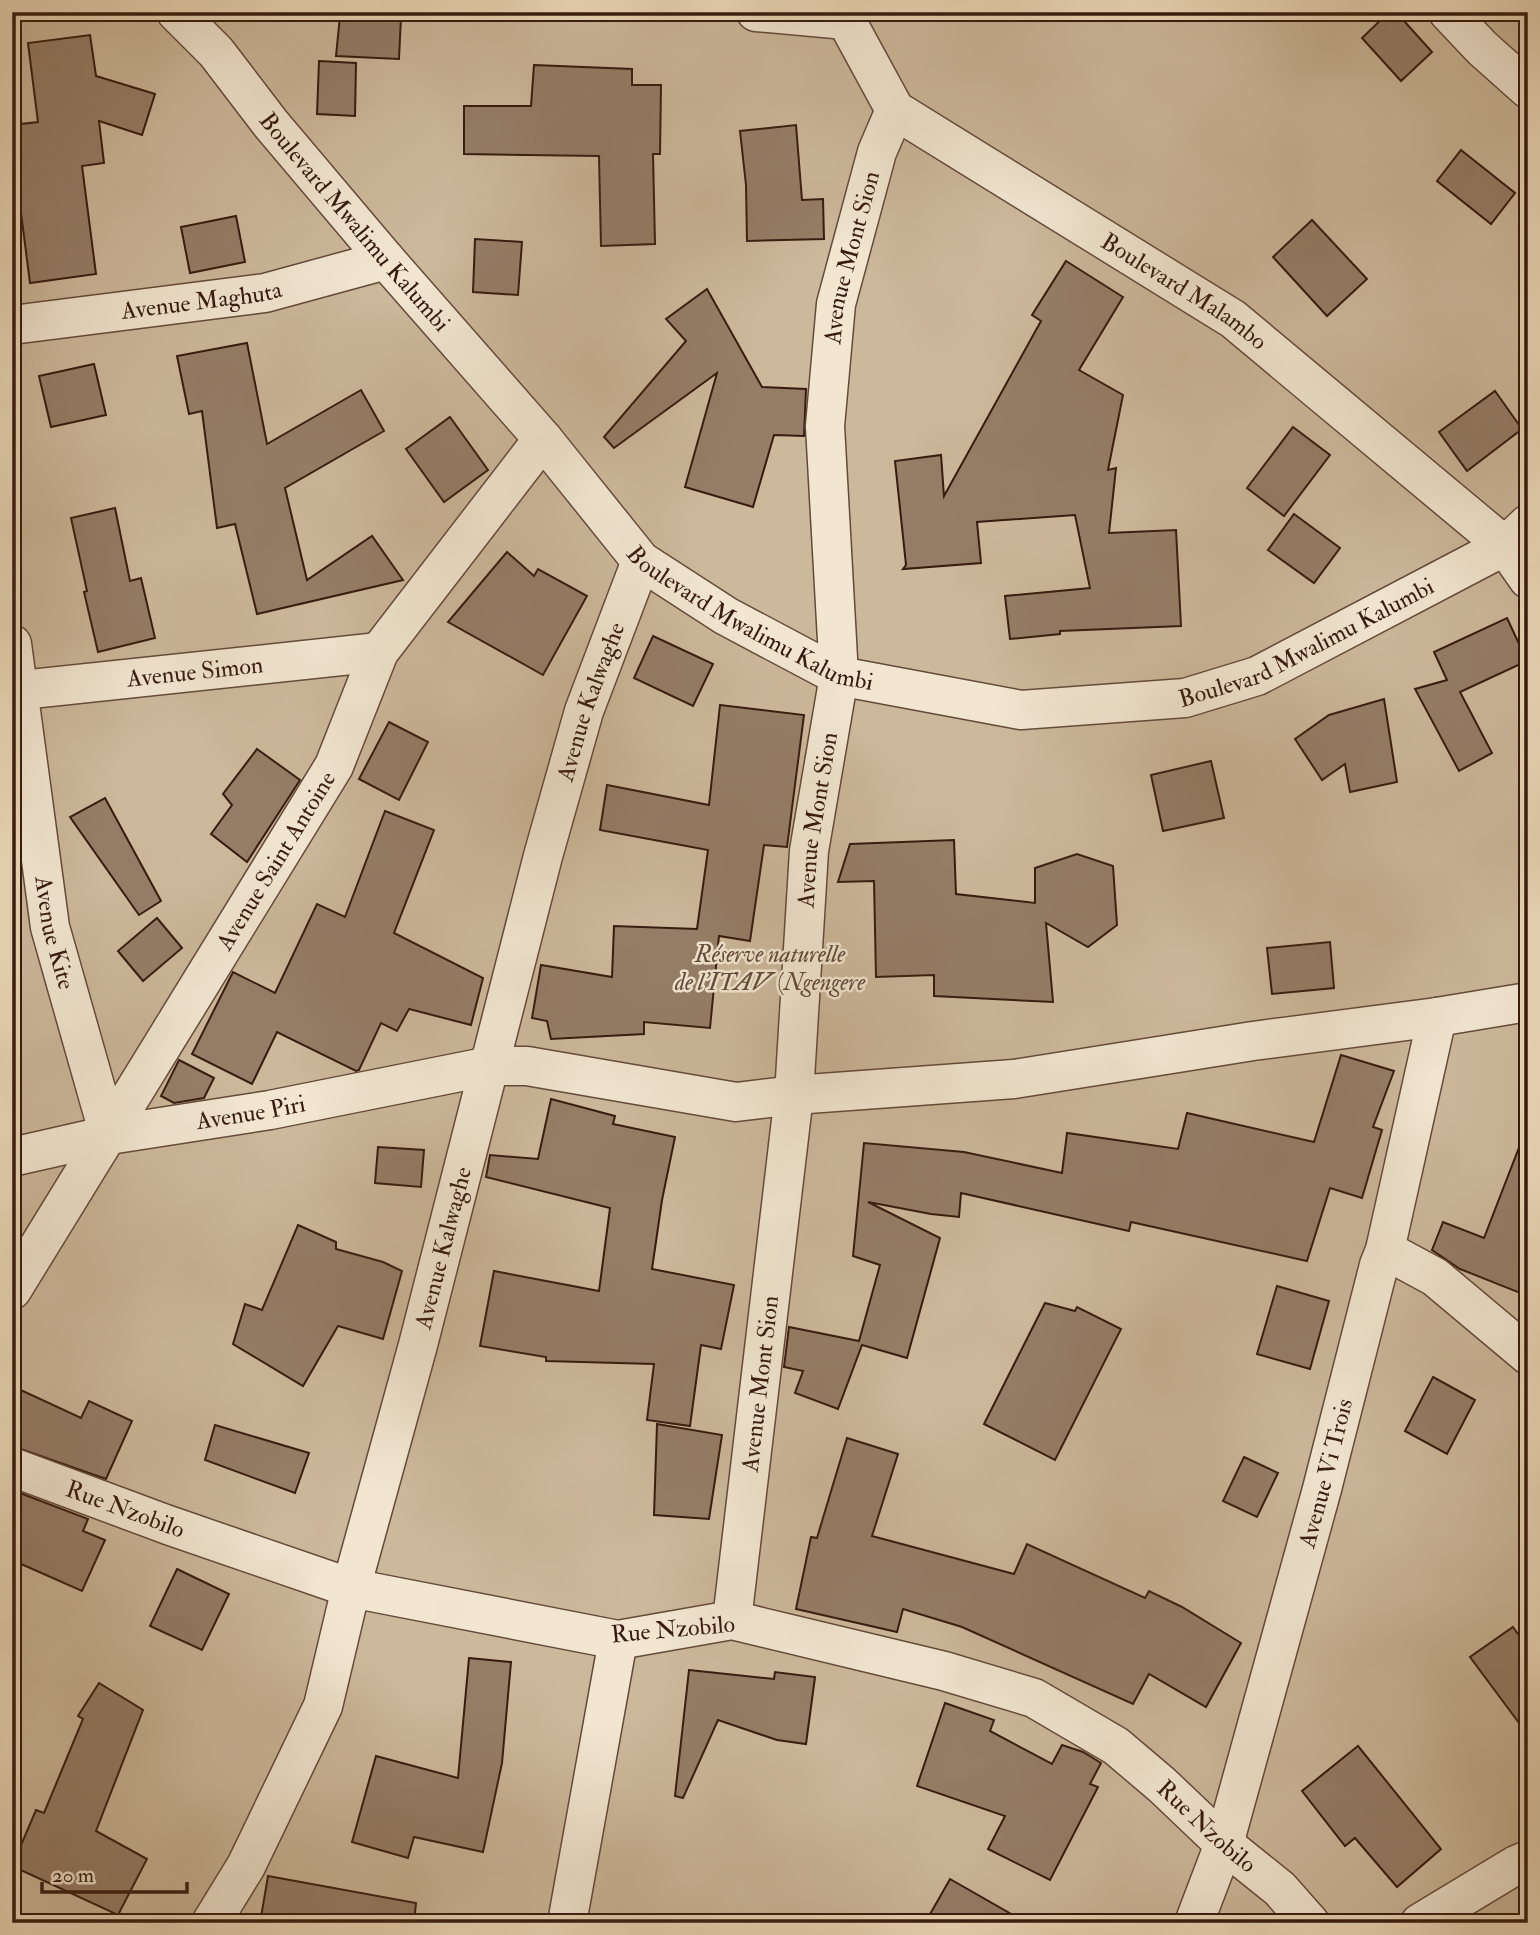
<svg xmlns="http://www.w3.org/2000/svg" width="1540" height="1935" font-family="'IM FELL Double Pica',serif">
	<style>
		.green { fill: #ccb89b; stroke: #826a56; stroke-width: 2 }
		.building { fill: #957d67; stroke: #371b10; stroke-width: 2 }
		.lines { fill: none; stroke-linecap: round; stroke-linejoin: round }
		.minor-casing { stroke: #644a3a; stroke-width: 41 }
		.minor { stroke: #f2e6d1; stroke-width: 38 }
		.labels { text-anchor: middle; stroke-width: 5; stroke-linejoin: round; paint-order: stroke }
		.street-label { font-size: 24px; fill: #371b10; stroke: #f2e6d1 }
		.park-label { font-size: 24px; font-style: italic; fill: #644a3a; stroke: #f2e6d1 }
	</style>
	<rect width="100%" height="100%" fill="#ebd8b8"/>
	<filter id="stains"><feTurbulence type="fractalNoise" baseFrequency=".00286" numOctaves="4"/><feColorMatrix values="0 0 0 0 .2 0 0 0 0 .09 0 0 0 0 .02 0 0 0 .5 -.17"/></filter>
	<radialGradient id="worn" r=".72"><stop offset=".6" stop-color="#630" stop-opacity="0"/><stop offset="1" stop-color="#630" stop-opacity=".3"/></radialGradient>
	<rect class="green" x="12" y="12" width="1516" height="1911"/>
	<g class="building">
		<polygon points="1389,12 1396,12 1432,52 1401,81 1362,38"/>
		<polygon points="340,16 401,17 399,59 336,56"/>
		<polygon points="90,35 96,76 155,94 142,135 99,121 104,163 82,166 96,274 30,283 16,174 12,175 12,125 38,122 28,43"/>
		<polygon points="319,61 356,63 355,116 317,114"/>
		<polygon points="534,65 632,69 632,85 661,85 660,154 653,154 655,244 601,246 599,156 464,154 464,106 531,106"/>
		<polygon points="796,125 802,200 823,199 824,239 747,241 746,185 740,131"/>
		<polygon points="1461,150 1515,193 1491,224 1437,181"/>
		<polygon points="236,216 245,262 190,273 181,227"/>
		<polygon points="1312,220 1367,279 1327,316 1273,257"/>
		<polygon points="475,239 522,242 518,295 473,292"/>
		<polygon points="1066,261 1123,297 1079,370 1123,395 1108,470 1116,468 1109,533 1176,530 1181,626 1060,631 1060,634 1010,639 1005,596 1090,588 1075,515 977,522 981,563 903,569 906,565 895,461 941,455 944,496 1041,321 1032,315"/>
		<polygon points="707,289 762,387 806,389 804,436 774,435 753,507 685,487 717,373 614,448 604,437 686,341 666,319"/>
		<polygon points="247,343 267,444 361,390 384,431 285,488 307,580 372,536 403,580 257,614 235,524 217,528 202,411 189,414 177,356"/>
		<polygon points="94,364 106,415 51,427 39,376"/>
		<polygon points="1495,391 1522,429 1467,471 1439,432"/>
		<polygon points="450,417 488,470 444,502 406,449"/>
		<polygon points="1293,427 1330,455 1284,516 1247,488"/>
		<polygon points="115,508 130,581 141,578 155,638 98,652 84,592 87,591 71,518"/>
		<polygon points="1294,514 1340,548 1314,583 1268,550"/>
		<polygon points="507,552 534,576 538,569 587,596 543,675 448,622"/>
		<polygon points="1507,618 1527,661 1460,692 1492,753 1459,771 1415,689 1447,680 1434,652"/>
		<polygon points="653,636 713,664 693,706 634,678"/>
		<polygon points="1384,699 1397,782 1350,792 1345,764 1322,780 1295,739 1329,715"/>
		<polygon points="720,705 804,715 787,847 764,845 750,941 719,936 710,1028 644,1022 644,1034 551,1039 547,1021 532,1018 541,965 612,977 614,926 697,929 708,850 600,830 607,785 709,805"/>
		<polygon points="389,722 428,742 399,800 359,779"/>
		<polygon points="257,749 300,780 247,862 211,834 232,805 223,794"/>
		<polygon points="1211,761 1224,818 1163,831 1151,775"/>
		<polygon points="105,798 161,901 139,915 70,817"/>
		<polygon points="385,811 434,830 394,933 483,978 471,1025 409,1009 397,1031 381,1023 359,1070 356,1071 277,1032 252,1084 192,1054 233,972 275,993 317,904 345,917"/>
		<polygon points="954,840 956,894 1035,903 1035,868 1077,854 1113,866 1117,925 1088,947 1046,923 1053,1002 934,996 934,975 876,977 874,881 838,882 850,844"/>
		<polygon points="157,918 182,948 143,981 118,951"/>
		<polygon points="1330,942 1334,988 1272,994 1267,948"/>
		<polygon points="1341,1055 1394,1071 1373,1127 1382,1130 1362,1198 1330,1188 1307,1261 1131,1222 1129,1231 961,1193 959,1217 931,1214 868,1202 940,1238 907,1358 862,1345 838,1409 795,1393 803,1371 784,1367 789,1327 859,1341 880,1265 853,1256 864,1143 964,1152 1062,1173 1067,1133 1178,1149 1187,1113 1314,1142"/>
		<polygon points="179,1060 214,1078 204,1098 174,1103 161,1096"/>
		<polygon points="551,1099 615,1116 613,1124 675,1137 662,1200 652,1269 734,1285 721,1349 701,1345 690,1426 647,1420 654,1364 546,1361 546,1357 480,1346 494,1271 599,1291 610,1208 486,1177 490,1155 538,1159"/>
		<polygon points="1525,1132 1528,1133 1528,1296 1460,1269 1432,1250 1443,1222 1484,1238"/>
		<polygon points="378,1147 424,1150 421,1187 375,1183"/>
		<polygon points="298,1225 336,1242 336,1249 383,1262 402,1271 383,1339 338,1326 303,1386 233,1344 245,1304 262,1310"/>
		<polygon points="1277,1286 1329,1301 1310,1369 1257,1354"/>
		<polygon points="1045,1303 1075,1311 1077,1307 1121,1329 1055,1460 984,1424"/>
		<polygon points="1433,1377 1475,1400 1447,1454 1405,1431"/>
		<polygon points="12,1386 81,1418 89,1401 132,1421 106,1479 12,1446"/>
		<polygon points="657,1424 722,1435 709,1519 654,1515"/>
		<polygon points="215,1425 309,1453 295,1493 205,1460"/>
		<polygon points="847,1438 898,1454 872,1536 1014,1574 1027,1544 1145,1598 1149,1591 1182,1607 1241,1643 1206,1707 1149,1674 1133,1704 962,1627 903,1609 897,1632 796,1609 811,1537 817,1538"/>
		<polygon points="1244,1457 1278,1473 1257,1517 1223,1501"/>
		<polygon points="12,1490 88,1519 83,1531 105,1540 82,1591 12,1560"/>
		<polygon points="177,1569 229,1594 202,1650 150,1626"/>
		<polygon points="1513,1627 1528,1648 1528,1735 1470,1657"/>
		<polygon points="469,1658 511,1662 502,1763 483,1852 414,1837 408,1858 352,1842 376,1756 458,1778"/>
		<polygon points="689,1670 774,1679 775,1672 815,1677 806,1744 777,1740 718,1720 683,1798 675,1796"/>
		<polygon points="99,1683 143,1710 96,1831 147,1859 118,1915 12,1866 36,1810 44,1813 83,1719 78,1716"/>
		<polygon points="945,1703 994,1720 990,1731 1052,1764 1062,1745 1083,1752 1101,1763 1090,1784 1098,1787 1050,1880 988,1849 1005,1816 917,1786"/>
		<polygon points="1358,1746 1441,1849 1397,1887 1355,1838 1345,1846 1302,1791"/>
		<polygon points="268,1876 416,1903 414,1923 260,1923"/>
		<polygon points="950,1879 1027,1923 925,1923"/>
	</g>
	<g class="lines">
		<defs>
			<g id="minor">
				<path id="s1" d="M 176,12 L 216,52 L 271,124 L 386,260 L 543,439 L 641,561 L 726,616 L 839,676 L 1021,710 L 1185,698 L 1257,676 L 1505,546 L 1528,524"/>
				<polyline points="756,12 846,20"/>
				<path id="s2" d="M 845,12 L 846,20 L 895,110 L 1233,319 L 1505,546 L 1528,579"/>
				<polyline points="1448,12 1482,48 1528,89"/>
				<path id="s3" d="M 12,325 L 265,293 L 386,260"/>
				<path id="s4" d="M 12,644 L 50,927 L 109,1135"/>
				<path id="s5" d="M 12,691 L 379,652"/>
				<path id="s6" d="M 12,1157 L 109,1135 L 270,1110 L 490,1066 L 527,1066 L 736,1102 L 794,1095 L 1014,1079 L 1253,1041 L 1437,1017 L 1528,1002"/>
				<polyline points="1385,1250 1435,1277 1528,1355"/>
				<path id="s7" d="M 12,1290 L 334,766 L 379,652 L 543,439"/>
				<path id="s8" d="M 12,1467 L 168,1525 L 351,1588 L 618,1640 L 732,1620 L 944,1671 L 1034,1698 L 1116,1746 L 1162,1785 L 1224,1844 L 1280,1889 L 1310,1923"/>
				<path id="s9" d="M 732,1620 L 794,1095 L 809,851 L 839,676 L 825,426 L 836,304 L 877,152 L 895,110"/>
				<path id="s10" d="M 211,1923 L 246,1866 L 323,1706 L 351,1588 L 418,1345 L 543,856 L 584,711 L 641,561"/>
				<polyline points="567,1923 618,1640"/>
				<path id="s11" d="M 1194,1923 L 1224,1844 L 1322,1489 L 1379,1265 L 1385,1250 L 1437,1017"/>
				<polyline points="1420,1923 1516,1865 1528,1860"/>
			</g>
		</defs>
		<use href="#minor" class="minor-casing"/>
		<use href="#minor" class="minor"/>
	</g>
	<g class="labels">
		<g class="street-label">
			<text dy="8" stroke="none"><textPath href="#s1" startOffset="276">Boulevard Mwalimu Kalumbi</textPath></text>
			<text dy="8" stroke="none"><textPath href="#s9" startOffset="1372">Avenue Mont Sion</textPath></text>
			<text dy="8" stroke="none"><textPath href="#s2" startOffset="452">Boulevard Malambo</textPath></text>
			<text dy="8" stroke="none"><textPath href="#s3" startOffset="191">Avenue Maghuta</textPath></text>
			<text dy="8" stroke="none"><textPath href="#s1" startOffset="844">Boulevard Mwalimu Kalumbi</textPath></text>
			<text dy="8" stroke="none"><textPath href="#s1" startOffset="1432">Boulevard Mwalimu Kalumbi</textPath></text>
			<text dy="8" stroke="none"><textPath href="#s5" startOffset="184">Avenue Simon</textPath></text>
			<text dy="8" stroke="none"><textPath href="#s10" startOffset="1284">Avenue Kalwaghe</textPath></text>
			<text dy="8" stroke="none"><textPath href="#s9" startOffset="805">Avenue Mont Sion</textPath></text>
			<text dy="8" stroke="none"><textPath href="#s7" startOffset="504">Avenue Saint Antoine</textPath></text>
			<text dy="8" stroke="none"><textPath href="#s4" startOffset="292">Avenue Kite</textPath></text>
			<text dy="8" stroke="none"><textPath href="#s6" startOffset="243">Avenue Piri</textPath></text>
			<text dy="8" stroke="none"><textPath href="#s10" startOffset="718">Avenue Kalwaghe</textPath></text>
			<text dy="8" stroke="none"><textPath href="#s9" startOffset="238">Avenue Mont Sion</textPath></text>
			<text dy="8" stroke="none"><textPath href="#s11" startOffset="469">Avenue Vi Trois</textPath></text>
			<text dy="8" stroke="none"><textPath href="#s8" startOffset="121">Rue Nzobilo</textPath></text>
			<text transform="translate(673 1629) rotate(-5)" y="8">Rue Nzobilo</text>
			<text dy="8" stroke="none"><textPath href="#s8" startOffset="1276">Rue Nzobilo</textPath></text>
		</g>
		<g class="park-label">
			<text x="770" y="962">Réserve naturelle<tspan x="770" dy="28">de l'ITAV (Ngengere</tspan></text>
		</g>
	</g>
	<rect width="1540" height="1935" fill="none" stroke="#ebd8b8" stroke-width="42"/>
	<rect x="14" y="14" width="1512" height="1907" fill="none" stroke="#371b10" stroke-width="3.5"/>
	<rect x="21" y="21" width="1498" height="1893" fill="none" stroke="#371b10" stroke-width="2"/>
	<path d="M42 1882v10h145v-10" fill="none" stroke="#371b10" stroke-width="3.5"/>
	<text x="52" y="1882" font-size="21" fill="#371b10" stroke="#f2e6d1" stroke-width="5" paint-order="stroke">20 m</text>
	<rect width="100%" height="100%" filter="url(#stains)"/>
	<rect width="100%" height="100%" fill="url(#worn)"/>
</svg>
